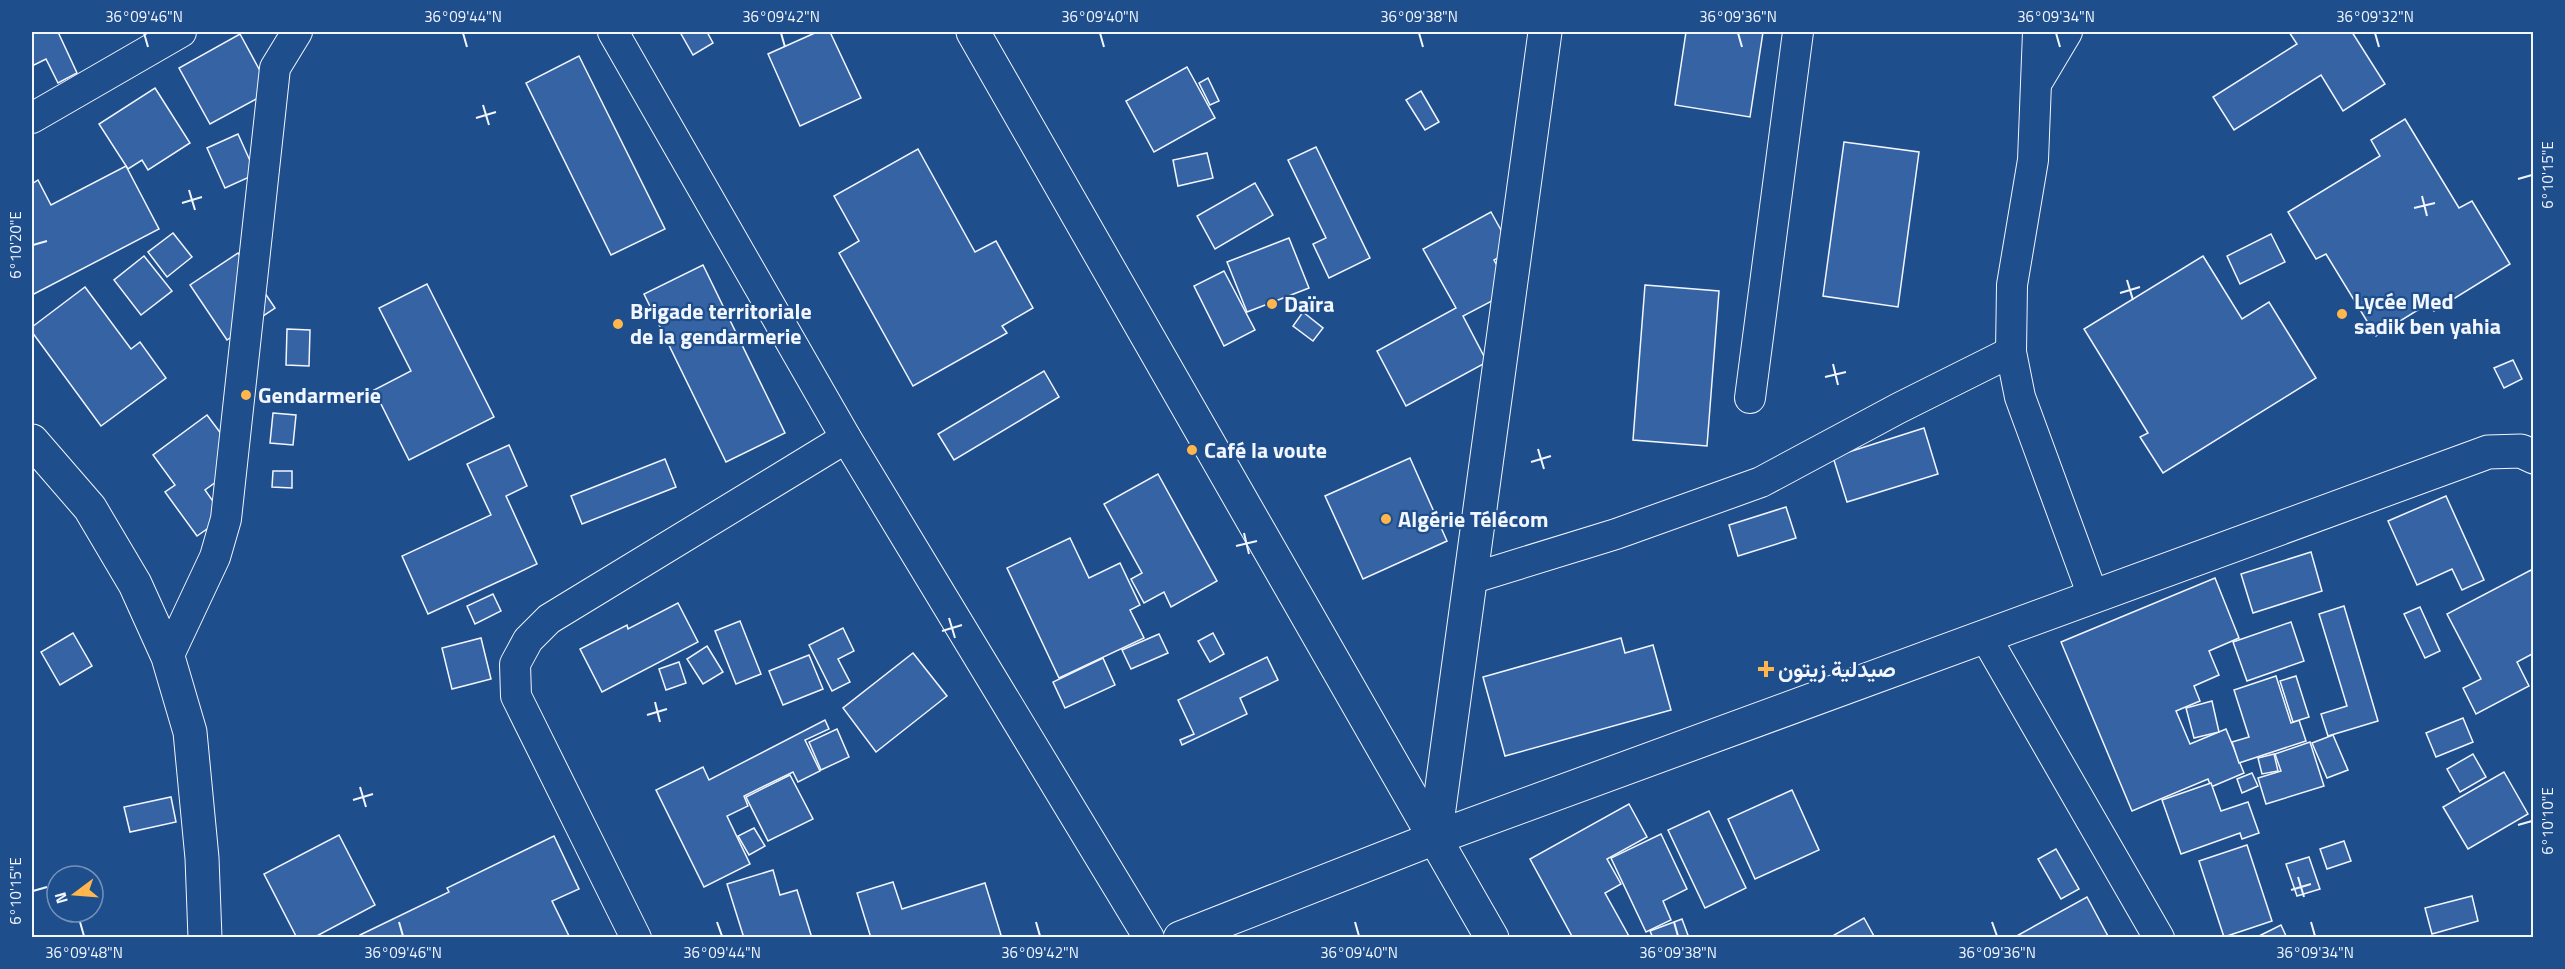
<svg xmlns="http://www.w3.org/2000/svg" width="2565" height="969" font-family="'Titillium Web',Vazirmatn,sans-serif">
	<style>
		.building { fill: #3563a3; stroke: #f2f6ff; stroke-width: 1.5 }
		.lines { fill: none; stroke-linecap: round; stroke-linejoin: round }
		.street-casing { stroke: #f2f6ff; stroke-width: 32 }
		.secondary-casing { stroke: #f2f6ff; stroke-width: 35 }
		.primary-casing { stroke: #f2f6ff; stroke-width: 35 }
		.street { stroke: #1f4e8c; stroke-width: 30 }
		.secondary { stroke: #1f4e8c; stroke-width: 33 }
		.primary { stroke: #1f4e8c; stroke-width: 33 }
		.ticks { fill: none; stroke: #f2f6ff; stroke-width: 2 }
		.poi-dot { fill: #ffb74d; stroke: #1f4e8c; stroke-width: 2 }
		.labels { text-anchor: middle; stroke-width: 4.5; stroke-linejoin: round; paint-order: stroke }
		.poi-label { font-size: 22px; font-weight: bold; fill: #f2f6ff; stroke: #1f4e8c; text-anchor: start }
		.neatline { fill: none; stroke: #f2f6ff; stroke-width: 2 }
		.ticks-label { font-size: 15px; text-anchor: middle; fill: #f2f6ff }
	</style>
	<rect width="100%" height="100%" fill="#1f4e8c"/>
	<g class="building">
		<polygon points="32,32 58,32 77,73 58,83 46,59 32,66"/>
		<polygon points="680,32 707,32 713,43 693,55"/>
		<polygon points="817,32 830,32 861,98 800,126 768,54"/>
		<polygon points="1686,32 1763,32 1750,117 1675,105"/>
		<polygon points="2289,32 2352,32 2385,84 2343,111 2321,75 2234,130 2213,97 2297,44"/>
		<polygon points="240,34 271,91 210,124 179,68"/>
		<polygon points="579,56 665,229 611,255 526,83"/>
		<polygon points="1187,67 1215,118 1154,152 1126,101"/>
		<polygon points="1208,78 1219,101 1210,105 1199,83"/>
		<polygon points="155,88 190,143 148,170 142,160 128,169 99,124"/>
		<polygon points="1421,91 1439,122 1425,130 1406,100"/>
		<polygon points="2405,119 2459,208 2472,201 2510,264 2434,311 2429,303 2376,336 2326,254 2316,259 2288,212 2380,156 2371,140"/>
		<polygon points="238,134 256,174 225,188 207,148"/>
		<polygon points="1844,142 1919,152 1898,307 1823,296"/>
		<polygon points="1316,147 1370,258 1329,278 1313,244 1326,238 1288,160"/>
		<polygon points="918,149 975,252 996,241 1033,308 1002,326 1007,333 913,386 839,253 859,241 834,196"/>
		<polygon points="1207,153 1213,178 1178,186 1173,160"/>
		<polygon points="126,166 159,229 32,295 32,184 38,180 51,205"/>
		<polygon points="1255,183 1273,215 1215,249 1197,216"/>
		<polygon points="1491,212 1512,250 1494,260 1511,291 1463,316 1487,362 1406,406 1377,351 1456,308 1423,249"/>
		<polygon points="173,233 192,257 167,277 148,252"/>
		<polygon points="2271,234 2285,262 2240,284 2227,256"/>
		<polygon points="1289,238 1309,288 1247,312 1227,262"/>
		<polygon points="238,253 275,308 227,340 190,285"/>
		<polygon points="144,256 172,291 141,315 114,280"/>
		<polygon points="2203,256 2242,319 2269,302 2316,378 2163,473 2140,437 2148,433 2084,329"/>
		<polygon points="703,265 785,433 726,462 644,294"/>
		<polygon points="1224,271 1255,330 1224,346 1194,286"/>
		<polygon points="427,284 494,417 409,460 374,390 411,371 379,308"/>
		<polygon points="1645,285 1719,291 1707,446 1633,440"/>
		<polygon points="85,287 131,349 140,342 166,378 101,426 32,332 32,327"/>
		<polygon points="1303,312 1323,328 1313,341 1293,326"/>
		<polygon points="287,329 310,330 309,366 286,365"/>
		<polygon points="2513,360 2522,379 2504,388 2494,368"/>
		<polygon points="1044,371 1059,397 954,460 938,434"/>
		<polygon points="273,413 296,415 293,445 270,443"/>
		<polygon points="207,415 234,451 227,474 205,490 224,517 197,536 165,492 175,485 153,455"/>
		<polygon points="1924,428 1938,474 1847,502 1833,457"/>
		<polygon points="509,445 527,486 506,496 537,564 428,614 402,556 491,515 467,464"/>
		<polygon points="1410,458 1447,541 1363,579 1325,496"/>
		<polygon points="665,459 676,487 582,524 571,496"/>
		<polygon points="273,471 292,471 292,488 272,487"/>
		<polygon points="1158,474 1217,581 1171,607 1164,592 1144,603 1131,579 1142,573 1104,504"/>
		<polygon points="2446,496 2484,580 2462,590 2452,569 2417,585 2388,521"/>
		<polygon points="1786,507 1796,538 1738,556 1729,525"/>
		<polygon points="1070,538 1089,578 1120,563 1140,605 1130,610 1144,638 1059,678 1007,568"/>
		<polygon points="2311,552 2322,591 2253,613 2241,574"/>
		<polygon points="2531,570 2534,575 2534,653 2517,662 2529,686 2476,714 2463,688 2481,679 2447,614"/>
		<polygon points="2215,578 2239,638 2209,651 2219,675 2194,686 2200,701 2176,711 2190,744 2226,729 2244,773 2211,787 2208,779 2132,811 2061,642"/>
		<polygon points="493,594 501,611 475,624 467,606"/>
		<polygon points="678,603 698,642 602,692 580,649 627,625 628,629"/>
		<polygon points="2344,606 2378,721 2328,736 2321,714 2347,706 2319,614"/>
		<polygon points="2420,607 2440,651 2425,658 2404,614"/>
		<polygon points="740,621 761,674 736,684 715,631"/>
		<polygon points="2291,622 2304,661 2247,681 2233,642"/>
		<polygon points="843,628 854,651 838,659 850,682 832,691 809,645"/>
		<polygon points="73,633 92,666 60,685 41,652"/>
		<polygon points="1213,633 1224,654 1210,662 1198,641"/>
		<polygon points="1159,634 1168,653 1131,669 1122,650"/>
		<polygon points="481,638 491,679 452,689 442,648"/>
		<polygon points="1621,638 1625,653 1653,645 1671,710 1505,756 1483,677"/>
		<polygon points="707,646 723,672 703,684 687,659"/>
		<polygon points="913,653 947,696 876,752 843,708"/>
		<polygon points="809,655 823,689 783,705 769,671"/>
		<polygon points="1267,657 1278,680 1240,698 1247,714 1182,745 1180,740 1194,734 1178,700"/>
		<polygon points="1103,658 1115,685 1065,708 1053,682"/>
		<polygon points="679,662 686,683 666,690 659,669"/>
		<polygon points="2276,676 2291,723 2299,720 2306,741 2239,763 2232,742 2249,737 2234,690"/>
		<polygon points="2296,676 2309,717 2293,722 2280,681"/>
		<polygon points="2212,701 2219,732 2194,738 2186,708"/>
		<polygon points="2463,718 2473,742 2436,757 2426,733"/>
		<polygon points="825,720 829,729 805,740 820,771 798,782 793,772 744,796 748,806 727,816 750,864 704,887 656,790 703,767 709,780"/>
		<polygon points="837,729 849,757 821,770 809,742"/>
		<polygon points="2333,735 2348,770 2327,778 2312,743"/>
		<polygon points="2310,742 2324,786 2266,804 2258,778 2281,771 2275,754"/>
		<polygon points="2274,754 2278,771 2262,774 2258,758"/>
		<polygon points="2473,754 2486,777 2460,792 2447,769"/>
		<polygon points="2504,772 2528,814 2468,849 2443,807"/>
		<polygon points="2252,773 2258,786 2242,793 2237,779"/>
		<polygon points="790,775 813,819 768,841 746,797"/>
		<polygon points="2211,783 2221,811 2248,802 2259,833 2242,839 2240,833 2181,854 2162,800"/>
		<polygon points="1792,790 1819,850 1755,879 1728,819"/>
		<polygon points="171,797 176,822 130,832 124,807"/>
		<polygon points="1629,804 1647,837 1607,859 1621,884 1605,893 1630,938 1573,938 1530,859"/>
		<polygon points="1709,811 1746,888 1705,908 1668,830"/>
		<polygon points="754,828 765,846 749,855 738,836"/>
		<polygon points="1661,834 1687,889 1663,901 1671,920 1646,932 1611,858"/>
		<polygon points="339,835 375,905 313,938 297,938 264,874"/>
		<polygon points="554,836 579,889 552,901 570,938 361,938 360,935 449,892 447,888"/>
		<polygon points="2344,841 2351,861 2327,869 2320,849"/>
		<polygon points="2247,845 2272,921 2224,937 2199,861"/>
		<polygon points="2056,849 2079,889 2061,899 2038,859"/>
		<polygon points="2309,857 2320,889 2297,896 2286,864"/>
		<polygon points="773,870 780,895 797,890 812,938 744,938 727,884"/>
		<polygon points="893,882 902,909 985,883 1001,935 994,938 871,938 857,893"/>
		<polygon points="2472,896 2478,921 2432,934 2425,908"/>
		<polygon points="2087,897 2109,938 2013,938"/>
		<polygon points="1864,918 1875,938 1829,938"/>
		<polygon points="1682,919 1689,938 1653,938 1650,931"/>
		<polygon points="2281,925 2287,938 2255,938"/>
	</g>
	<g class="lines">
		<defs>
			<g id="street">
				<polyline points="613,32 846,438 1149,938"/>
				<polyline points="2038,32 2033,160 2012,285 2011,352 2020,397 2093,596"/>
				<polyline points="2039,79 2067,32"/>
				<polyline points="32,118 181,32"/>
				<polyline points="1750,398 1798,32"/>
				<polyline points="1470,579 1616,534 1761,482 1899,408 2011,352"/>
				<polyline points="1985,636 2159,938"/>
				<polyline points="168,657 215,557 226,519 275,68 297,32"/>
				<polyline points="636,938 516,696 515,664 528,640 549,619 846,438"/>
			</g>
			<g id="secondary">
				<polyline points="32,441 90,508 135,584 168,657 190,732 202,858 205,938"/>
				<polyline points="1435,838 1545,32"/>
				<polyline points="1180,938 1435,838 2488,452 2521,451 2534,457"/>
			</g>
			<polyline id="primary" points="973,32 1492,938"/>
		</defs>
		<use href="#street" class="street-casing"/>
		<use href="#secondary" class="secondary-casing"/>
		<use href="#primary" class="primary-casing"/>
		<use href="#street" class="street"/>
		<use href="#secondary" class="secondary"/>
		<use href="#primary" class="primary"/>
	</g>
	<path class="ticks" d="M 144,33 L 148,47M 463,33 L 467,47M 781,33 L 785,47M 1100,33 L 1104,47M 1419,33 L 1423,47M 1738,33 L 1742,47M 2056,33 L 2060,47M 2375,33 L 2379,47M 483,105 L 489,125M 476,118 L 496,112M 2518,179 L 2532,175M 189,190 L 195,210M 2422,196 L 2427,216M 182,203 L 202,197M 2414,208 L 2435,203M 33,245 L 47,241M 2127,280 L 2133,300M 2120,293 L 2140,287M 1833,364 L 1838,385M 1825,377 L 1846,372M 1538,449 L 1544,469M 1531,462 L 1551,456M 1244,533 L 1249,554M 1236,546 L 1257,541M 949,618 L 955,638M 942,631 L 962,625M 655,702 L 660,722M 647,715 L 667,709M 360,787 L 366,807M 353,800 L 373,794M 2518,825 L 2532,821M 2298,877 L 2304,897M 2291,890 L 2311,884M 33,891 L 47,887M 80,922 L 84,936M 399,922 L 403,936M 717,922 L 722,936M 1036,922 L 1040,936M 1355,922 L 1359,936M 1674,922 L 1678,936M 1992,922 L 1997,936M 2311,922 L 2315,936"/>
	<g class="poi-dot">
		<circle cx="1272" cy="304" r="6"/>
		<circle cx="2342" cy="314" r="6"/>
		<circle cx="618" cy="324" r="6"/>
		<circle cx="246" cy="395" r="6"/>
		<circle cx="1192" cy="450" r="6"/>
		<circle cx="1386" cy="519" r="6"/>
		<path d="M1763 660h6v6h6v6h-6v6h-6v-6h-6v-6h6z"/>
	</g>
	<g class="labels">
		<g class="poi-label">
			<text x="2354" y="309">Lycée Med<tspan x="2354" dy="25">sadik ben yahia</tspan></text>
			<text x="1284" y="312">Daïra</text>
			<text x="630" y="319">Brigade territoriale<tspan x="630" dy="25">de la gendarmerie</tspan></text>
			<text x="258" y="403">Gendarmerie</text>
			<text x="1204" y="458">Café la voute</text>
			<text x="1398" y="527">Algérie Télécom</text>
			<text x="1778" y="677">صيدلية زيتون</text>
		</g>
	</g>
	<rect width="2565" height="969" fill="none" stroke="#1f4e8c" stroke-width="66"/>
	<g transform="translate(75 894) rotate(254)"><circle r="28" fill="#1f4e8c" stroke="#7391ba" stroke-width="1.5"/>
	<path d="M0-4.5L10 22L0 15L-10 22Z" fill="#ffb74d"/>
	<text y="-9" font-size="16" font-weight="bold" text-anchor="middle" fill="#f2f6ff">N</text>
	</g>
	<rect x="33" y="33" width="2499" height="903" class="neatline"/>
	<g class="ticks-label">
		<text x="144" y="22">36°09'46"N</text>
		<text x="463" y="22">36°09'44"N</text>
		<text x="781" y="22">36°09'42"N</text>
		<text x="1100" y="22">36°09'40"N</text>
		<text x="1419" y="22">36°09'38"N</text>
		<text x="1738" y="22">36°09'36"N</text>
		<text x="2056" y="22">36°09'34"N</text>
		<text x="2375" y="22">36°09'32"N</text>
		<text transform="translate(2548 175) rotate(-90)" y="5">6°10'15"E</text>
		<text transform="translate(16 245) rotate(-90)" y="5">6°10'20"E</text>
		<text transform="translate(2548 821) rotate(-90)" y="5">6°10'10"E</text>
		<text transform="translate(16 891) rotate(-90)" y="5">6°10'15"E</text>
		<text x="84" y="958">36°09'48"N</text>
		<text x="403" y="958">36°09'46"N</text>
		<text x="722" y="958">36°09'44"N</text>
		<text x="1040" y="958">36°09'42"N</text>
		<text x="1359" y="958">36°09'40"N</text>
		<text x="1678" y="958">36°09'38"N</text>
		<text x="1997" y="958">36°09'36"N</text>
		<text x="2315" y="958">36°09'34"N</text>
	</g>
</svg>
